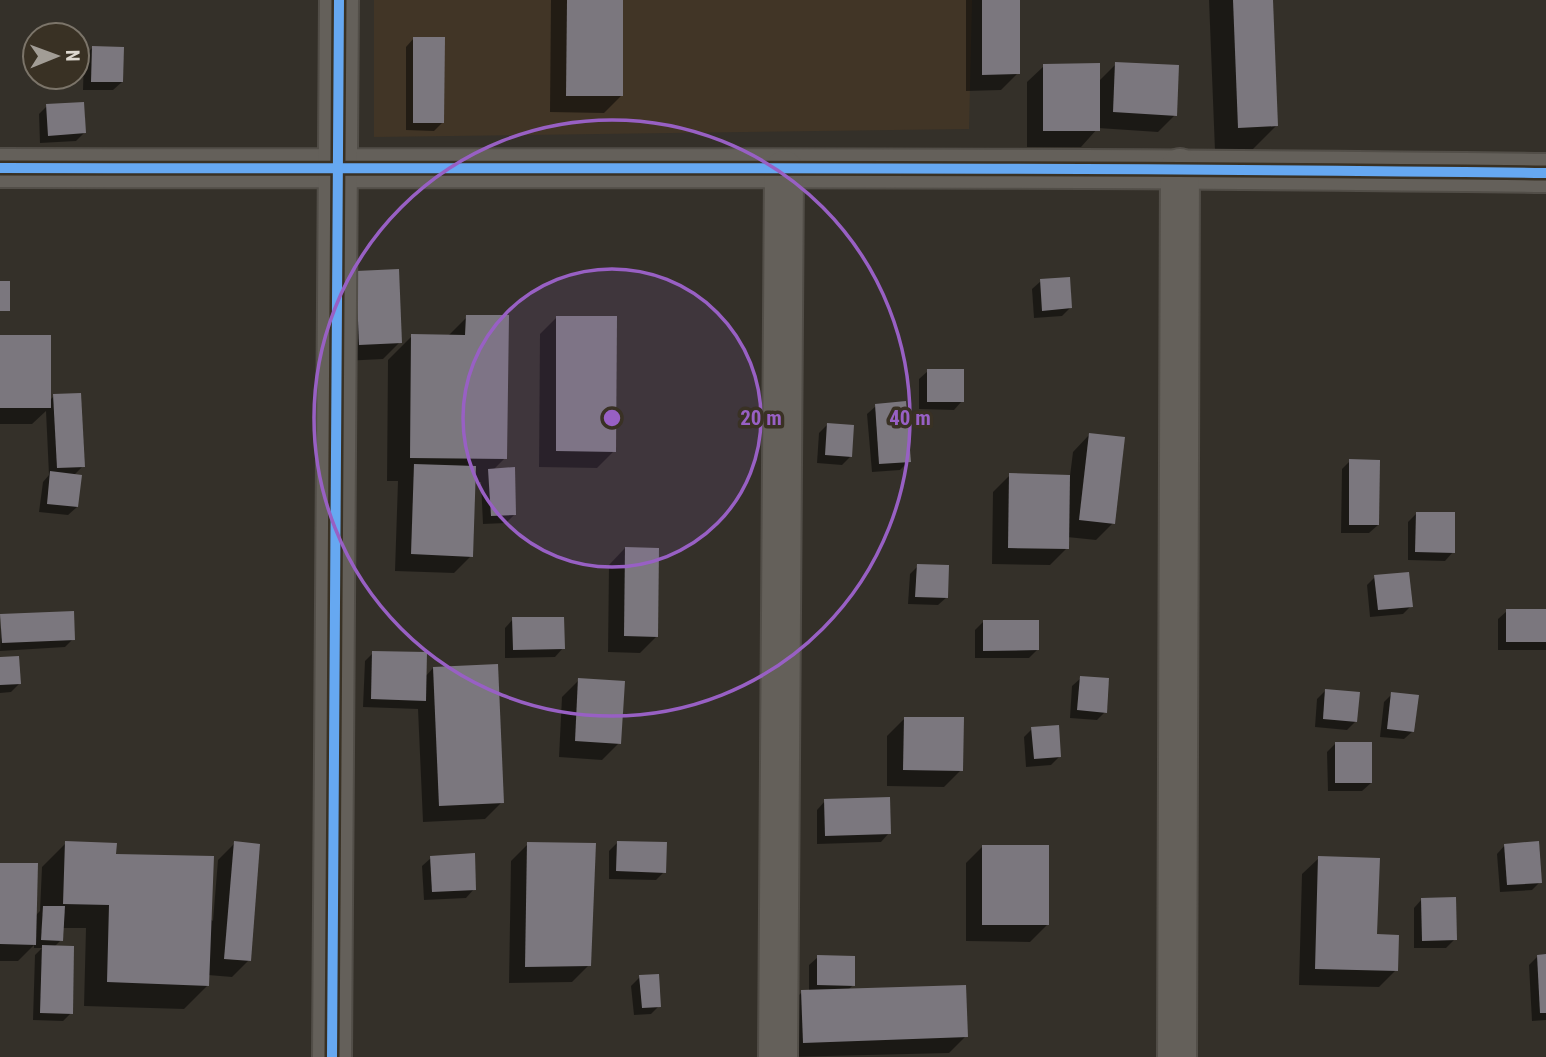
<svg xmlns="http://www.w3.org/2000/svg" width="1546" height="1057" font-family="'Roboto Condensed',sans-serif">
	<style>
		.built { fill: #413526 }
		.shadow { fill: #0007 }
		.building { fill: #7b777e }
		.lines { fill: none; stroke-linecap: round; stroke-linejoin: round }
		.minor-casing { stroke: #524e48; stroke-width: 42 }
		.minor { stroke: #64605a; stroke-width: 38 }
		.cycleway-casing { stroke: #393124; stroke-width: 15 }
		.cycleway { stroke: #66a8f1; stroke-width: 10 }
		.ring { fill: none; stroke: #9860c4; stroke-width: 3.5 }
		.centre { fill: #9860c4; stroke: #393124; stroke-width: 3.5 }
		.ring-label { font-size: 21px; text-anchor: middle; font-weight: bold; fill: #9860c4; stroke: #393124; stroke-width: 7; stroke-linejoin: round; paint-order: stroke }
	</style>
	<rect width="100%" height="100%" fill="#343029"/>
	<polygon class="built" points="374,0 972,0 969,129 374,137"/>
	<g class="shadow">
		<polygon points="551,0 622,0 621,96 604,113 550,112"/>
		<polygon points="966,0 1019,0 1018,73 1001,90 966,91"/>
		<polygon points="1209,0 1271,0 1276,126 1252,150 1215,151"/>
		<polygon points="414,38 443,122 434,131 406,130 406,47"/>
		<polygon points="92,48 122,82 113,90 83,90 84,57"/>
		<polygon points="1116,64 1175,115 1158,132 1098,128 1081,147 1027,147 1027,82 1044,66 1098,82"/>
		<polygon points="47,106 84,133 76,141 40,143 39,114"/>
		<polygon points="356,272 400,342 383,359 343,361"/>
		<polygon points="1041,281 1070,308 1062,316 1034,318 1032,289"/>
		<polygon points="467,317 505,458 493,470 515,514 506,523 483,524 481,482 474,482 471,556 454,573 395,571 398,481 387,481 388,360 412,336 447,337"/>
		<polygon points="556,318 614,451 597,468 539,467 540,334"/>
		<polygon points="0,337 49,401 54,396 83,466 73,476 77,507 68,515 39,512 43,482 49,475 46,411 32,424 0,424"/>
		<polygon points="928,371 962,401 954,410 919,409 919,379"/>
		<polygon points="876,406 909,461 900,470 872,472 867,414"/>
		<polygon points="827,425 850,457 842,465 817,463 819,433"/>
		<polygon points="1089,435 1113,523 1096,540 1067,537 1067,548 1050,565 992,564 993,492 1010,475 1070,476 1073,452"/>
		<polygon points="1350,461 1378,525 1369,533 1341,533 1342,469"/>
		<polygon points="1417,513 1453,552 1445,561 1408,560 1408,522"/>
		<polygon points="625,548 657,636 640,653 608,652 609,565"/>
		<polygon points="918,566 947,597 938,605 908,604 910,574"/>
		<polygon points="1375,577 1411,606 1403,614 1370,617 1367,585"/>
		<polygon points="1507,611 1546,611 1546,650 1498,650 1498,619"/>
		<polygon points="1,616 73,639 65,647 0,651"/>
		<polygon points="513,619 563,648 555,657 505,658 505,628"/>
		<polygon points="983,622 1037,650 1029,658 975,658 975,630"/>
		<polygon points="373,653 425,677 433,668 502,802 485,819 423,822 418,709 363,707 365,661"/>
		<polygon points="0,659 19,684 11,692 0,693"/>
		<polygon points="1081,678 1105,712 1097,720 1070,718 1072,686"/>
		<polygon points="579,680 619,743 602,760 559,757 562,697"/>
		<polygon points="1325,691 1356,721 1347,730 1315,727 1317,699"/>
		<polygon points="1392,694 1413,731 1404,739 1380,737 1384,702"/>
		<polygon points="904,719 961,770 944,787 887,786 887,736"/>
		<polygon points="1032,729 1060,756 1051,765 1026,767 1024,737"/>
		<polygon points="1335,744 1371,783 1362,791 1328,791 1327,752"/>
		<polygon points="825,801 889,833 881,842 817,844 817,810"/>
		<polygon points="66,843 115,856 213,921 218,860 235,843 249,960 232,977 208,975 208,985 184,1009 84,1006 86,928 62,928 61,940 54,947 71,1013 63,1021 33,1020 35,955 42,948 34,948 34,945 18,961 0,961 0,865 35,916 40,911 42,867"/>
		<polygon points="617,843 664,872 656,880 609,879 609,851"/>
		<polygon points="528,844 589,965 572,982 509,983 511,861"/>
		<polygon points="1505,845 1540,882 1532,890 1500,892 1497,854"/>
		<polygon points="983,846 1047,925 1030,942 966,941 966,863"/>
		<polygon points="431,858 474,889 466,898 424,900 422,866"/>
		<polygon points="1319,858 1376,936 1396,970 1379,987 1299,985 1302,874"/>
		<polygon points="1422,899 1455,939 1446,948 1414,948 1414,908"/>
		<polygon points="1546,956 1546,1020 1532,1021 1529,965 1537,957"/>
		<polygon points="818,957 853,985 847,991 966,1036 949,1053 787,1057 785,1009 802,992 809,992 809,965"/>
		<polygon points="640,977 659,1006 651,1014 634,1015 631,986"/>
	</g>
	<g class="building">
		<polygon points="567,0 623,0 623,96 566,96"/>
		<polygon points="982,0 1020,0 1020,74 982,75"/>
		<polygon points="1233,0 1273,0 1278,126 1238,128"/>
		<polygon points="413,37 445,37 444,123 413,123"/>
		<polygon points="92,46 124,47 123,82 91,82"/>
		<polygon points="1115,62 1179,65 1177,116 1113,112"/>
		<polygon points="1100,63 1100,131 1043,131 1043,64"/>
		<polygon points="84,102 86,133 48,136 46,104"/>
		<polygon points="399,269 402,343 359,345 356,271"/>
		<polygon points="1070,277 1072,308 1042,311 1040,279"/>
		<rect x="0" y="281" width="10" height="30"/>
		<polygon points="466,315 509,315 507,459 410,458 411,334 465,335"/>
		<polygon points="556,316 617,316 616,452 556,451"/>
		<rect x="0" y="335" width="51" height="73"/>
		<rect x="927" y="369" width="37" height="33"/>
		<polygon points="81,393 85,467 57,468 53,394"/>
		<polygon points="906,401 911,462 879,464 875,404"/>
		<polygon points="827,423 854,425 852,457 825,455"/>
		<polygon points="1089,433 1125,437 1115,524 1079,520"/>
		<polygon points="1349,459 1380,460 1379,525 1349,525"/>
		<polygon points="414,464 476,466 473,557 411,554"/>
		<polygon points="515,467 516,515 491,516 488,469"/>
		<polygon points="50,471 82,475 78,507 47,504"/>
		<polygon points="1009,473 1070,475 1069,549 1008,548"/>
		<polygon points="1416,512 1455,512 1455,553 1415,552"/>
		<polygon points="625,547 659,548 658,637 624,636"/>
		<polygon points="917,564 949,565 948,598 915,597"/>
		<polygon points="1409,572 1413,607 1378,610 1374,575"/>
		<rect x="1506" y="609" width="40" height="33"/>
		<polygon points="74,611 75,640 2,643 0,614"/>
		<polygon points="512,617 564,617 565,649 513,650"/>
		<polygon points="983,620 1039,620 1039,650 983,651"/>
		<polygon points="372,651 427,652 426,701 371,699"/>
		<polygon points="19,656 21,684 0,685 0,657"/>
		<polygon points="498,664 504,803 439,806 433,667"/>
		<polygon points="1080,676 1109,678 1107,713 1077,710"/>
		<polygon points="578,678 625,681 621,744 575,741"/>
		<polygon points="1325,689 1360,692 1357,722 1323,719"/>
		<polygon points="1391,692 1419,695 1414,732 1387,729"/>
		<polygon points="904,717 964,717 963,771 903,770"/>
		<polygon points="1059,725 1061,757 1034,759 1031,727"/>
		<rect x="1335" y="742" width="37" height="41"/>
		<polygon points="890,797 891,834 825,836 824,799"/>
		<polygon points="65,841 117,843 116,854 214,856 209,986 107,982 109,905 63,904"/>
		<polygon points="234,841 260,844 251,961 224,959"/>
		<polygon points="617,841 667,842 666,873 616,871"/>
		<polygon points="1539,841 1542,883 1507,885 1504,844"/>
		<polygon points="527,842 596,843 591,966 525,967"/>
		<rect x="982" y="845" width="67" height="80"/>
		<polygon points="475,853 476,890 432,892 430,856"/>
		<polygon points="1318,856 1380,858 1377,934 1399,935 1398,971 1315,969"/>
		<polygon points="0,863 38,863 36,945 0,944"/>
		<polygon points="1456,897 1457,940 1422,941 1421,898"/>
		<polygon points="43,906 65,906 63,941 41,940"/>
		<polygon points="42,945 74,946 73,1014 40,1013"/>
		<polygon points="1546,954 1546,1013 1540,1013 1537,955"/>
		<polygon points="817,955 855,956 855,986 817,985"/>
		<polygon points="659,974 661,1007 642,1008 639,975"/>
		<polygon points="966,985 968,1037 803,1043 801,990"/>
	</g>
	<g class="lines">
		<defs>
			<g id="minor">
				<path d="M 0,168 C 515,169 1031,166 1546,173"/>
				<polyline points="332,1057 339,0"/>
				<polyline points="778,1057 784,170"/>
				<polyline points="1177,1057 1180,168"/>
			</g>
		</defs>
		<use href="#minor" class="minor-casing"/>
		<use href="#minor" class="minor"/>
		<defs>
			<g id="cycleway">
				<path d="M 0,168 C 515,169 1031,166 1546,173"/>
				<polyline points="332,1057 339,0"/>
			</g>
		</defs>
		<use href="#cycleway" class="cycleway-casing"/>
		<use href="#cycleway" class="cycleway"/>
	</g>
	<circle cx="612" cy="418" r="149" fill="#9860c4" fill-opacity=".12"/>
	<g class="ring">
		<circle cx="612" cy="418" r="149"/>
		<circle cx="612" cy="418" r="298"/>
	</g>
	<circle cx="612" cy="418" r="10" class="centre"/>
	<g class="ring-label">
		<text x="761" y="425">20 m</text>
		<text x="910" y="425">40 m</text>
	</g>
	<g transform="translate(56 56) rotate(89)"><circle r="33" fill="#393124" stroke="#7b7469" stroke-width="2"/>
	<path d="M0-5L12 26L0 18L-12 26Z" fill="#a29d96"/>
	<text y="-10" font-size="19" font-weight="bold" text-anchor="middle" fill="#ddd8d0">N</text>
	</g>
</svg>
